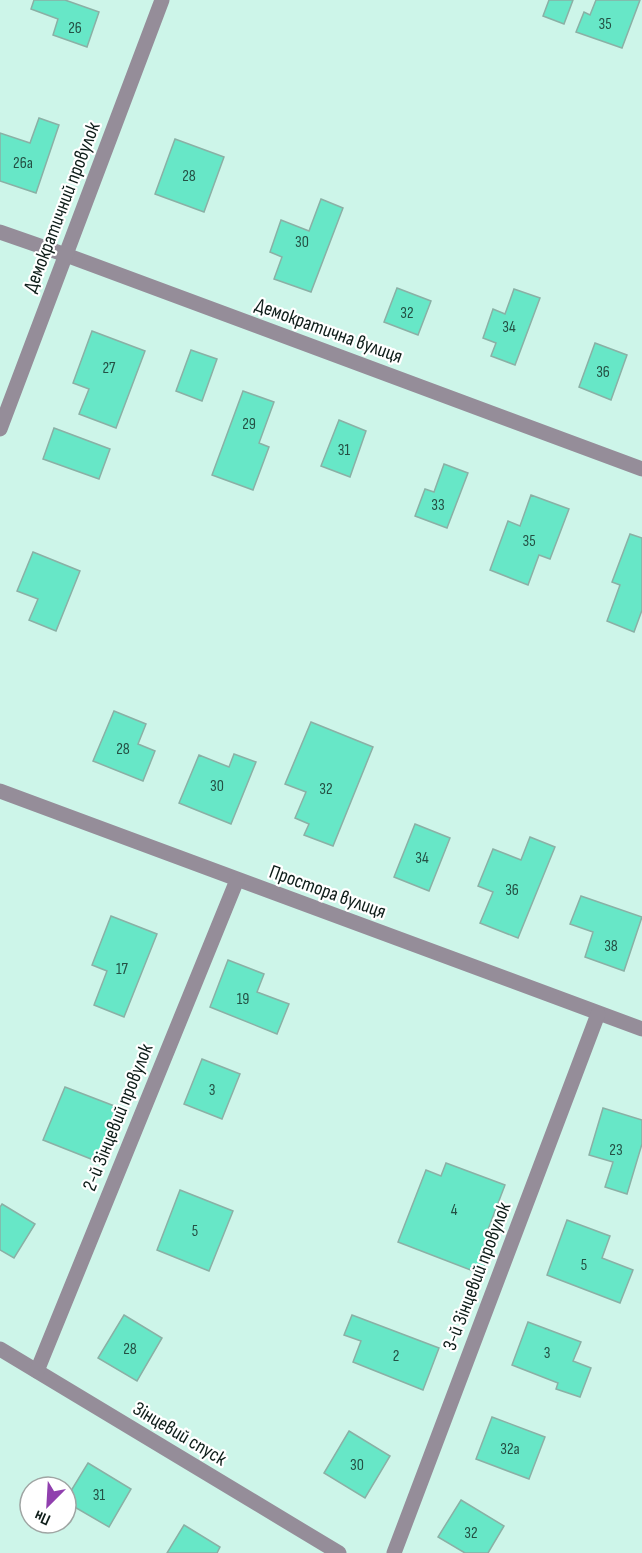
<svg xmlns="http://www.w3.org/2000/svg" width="642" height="1553" font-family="'Sofia Sans Condensed',sans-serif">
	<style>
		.building { fill: #67e7c7; stroke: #8ab0a5; stroke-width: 1.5 }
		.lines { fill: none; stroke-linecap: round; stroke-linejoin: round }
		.minor { stroke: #958d99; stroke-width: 15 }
		.labels { text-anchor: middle; stroke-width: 4.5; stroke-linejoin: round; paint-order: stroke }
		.number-label { font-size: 16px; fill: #245044 }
		.street-label { font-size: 20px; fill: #0e1d19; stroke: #fff }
	</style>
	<rect width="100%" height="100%" fill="#cdf5e9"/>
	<g class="building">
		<polygon points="34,0 65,0 99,12 87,47 53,35 58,19 31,9"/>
		<polygon points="549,0 573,0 564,24 543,16"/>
		<polygon points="596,0 640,0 622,48 576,32 584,12 590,15"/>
		<polygon points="39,118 59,125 36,193 0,181 0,133 30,143"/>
		<polygon points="175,139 224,157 204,212 155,194"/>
		<polygon points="321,199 343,208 311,292 274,279 282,257 270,252 281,220 309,231"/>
		<polygon points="397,288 431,301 418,335 384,322"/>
		<polygon points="514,289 540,298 515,365 491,356 496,343 483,338 493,309 505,314"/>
		<polygon points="92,331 145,351 116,428 79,414 89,389 73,383"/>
		<polygon points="595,343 627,355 611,400 579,387"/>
		<polygon points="191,350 217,359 202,401 176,391"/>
		<polygon points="243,391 274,402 259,443 269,447 253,490 212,475"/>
		<polygon points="339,420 366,431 350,477 321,466"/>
		<polygon points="54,428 110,449 99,479 43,459"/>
		<polygon points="444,464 468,473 447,528 415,516 425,489 434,492"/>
		<polygon points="531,495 569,509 550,559 539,555 528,585 490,570 508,521 520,526"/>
		<polygon points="630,534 642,538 642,610 634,632 607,621 620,585 612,582"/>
		<polygon points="33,552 80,571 56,631 29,620 38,599 17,591"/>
		<polygon points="114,711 146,724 138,744 155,751 143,781 93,761"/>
		<polygon points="311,722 373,747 333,846 304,835 309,824 295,818 306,792 285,784"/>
		<polygon points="234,754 256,762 231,824 179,803 199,755 229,767"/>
		<polygon points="415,824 450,838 429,891 394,877"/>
		<polygon points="530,837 555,847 518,938 480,923 493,892 478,886 493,849 521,860"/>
		<polygon points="581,896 642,917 624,971 585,957 593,932 570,924"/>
		<polygon points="111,916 157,934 124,1017 94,1005 107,971 92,965"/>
		<polygon points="228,960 264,974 257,992 289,1004 277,1034 210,1007"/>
		<polygon points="202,1059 240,1074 222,1119 184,1104"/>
		<polygon points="65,1087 117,1107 96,1161 43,1140"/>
		<polygon points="603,1108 642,1120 642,1144 627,1194 605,1187 613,1162 589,1155"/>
		<polygon points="446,1163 505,1185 487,1232 496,1236 481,1274 398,1242 426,1170 441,1176"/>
		<polygon points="180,1190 233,1211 209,1271 157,1250"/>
		<polygon points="2,1204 35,1224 14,1258 0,1250 0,1207"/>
		<polygon points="567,1220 610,1236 602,1258 633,1270 620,1303 547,1275"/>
		<polygon points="124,1315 162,1338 137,1381 98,1358"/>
		<polygon points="352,1315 439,1348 423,1390 353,1362 361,1341 344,1335"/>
		<polygon points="528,1322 581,1342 573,1361 591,1368 580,1397 556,1389 558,1383 512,1365"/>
		<polygon points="492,1417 545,1437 529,1479 476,1459"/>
		<polygon points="349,1431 390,1456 365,1498 324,1473"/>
		<polygon points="88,1463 131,1489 109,1527 66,1502 66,1499"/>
		<polygon points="461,1500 504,1526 488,1553 465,1553 438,1537"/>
		<polygon points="184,1525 220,1547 217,1553 167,1553"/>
	</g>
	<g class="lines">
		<g class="minor">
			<polyline points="0,232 66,255 642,469"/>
			<polyline points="0,429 162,0"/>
			<polyline points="0,791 642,1029"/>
			<polyline points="0,1349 339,1553"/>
			<polyline points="37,1371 237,880"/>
			<polyline points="394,1553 598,1014"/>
		</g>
	</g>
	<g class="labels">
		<g class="number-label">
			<text x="605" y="29">35</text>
			<text x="75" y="33">26</text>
			<text x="23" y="168">26а</text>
			<text x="189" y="181">28</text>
			<text x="302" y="247">30</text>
			<text x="407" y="318">32</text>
			<text x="509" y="332">34</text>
			<text x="109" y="373">27</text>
			<text x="603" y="377">36</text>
			<text x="249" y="429">29</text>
			<text x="344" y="455">31</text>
			<text x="438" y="510">33</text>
			<text x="529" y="546">35</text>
			<text x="123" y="754">28</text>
			<text x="217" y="791">30</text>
			<text x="326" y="794">32</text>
			<text x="422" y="863">34</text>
			<text x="512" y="895">36</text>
			<text x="611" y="951">38</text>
			<text x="122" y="974">17</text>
			<text x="243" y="1004">19</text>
			<text x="212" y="1095">3</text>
			<text x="616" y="1155">23</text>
			<text x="454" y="1215">4</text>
			<text x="195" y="1236">5</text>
			<text x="584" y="1270">5</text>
			<text x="130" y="1354">28</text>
			<text x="547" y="1358">3</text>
			<text x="396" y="1361">2</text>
			<text x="510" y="1454">32а</text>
			<text x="357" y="1470">30</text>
			<text x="99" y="1500">31</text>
			<text x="471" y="1538">32</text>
		</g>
		<g class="street-label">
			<text transform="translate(61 207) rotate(-69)" y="7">Демократичний провулок</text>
			<text transform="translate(329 330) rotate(20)" y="7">Демократична вулиця</text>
			<text transform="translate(328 891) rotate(20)" y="7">Простора вулиця</text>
			<text transform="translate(117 1117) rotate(-68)" y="7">2-й Зінцевий провулок</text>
			<text transform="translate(476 1276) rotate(-69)" y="7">3-й Зінцевий провулок</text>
			<text transform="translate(180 1433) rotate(31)" y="7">Зінцевий спуск</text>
		</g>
	</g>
	<g transform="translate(48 1505) rotate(204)"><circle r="28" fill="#ffffff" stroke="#9fa5a3" stroke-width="1.5"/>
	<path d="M0-4.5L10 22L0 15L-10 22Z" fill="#903fae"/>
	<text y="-9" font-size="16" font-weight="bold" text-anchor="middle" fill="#0e1d19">Пн</text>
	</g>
</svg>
